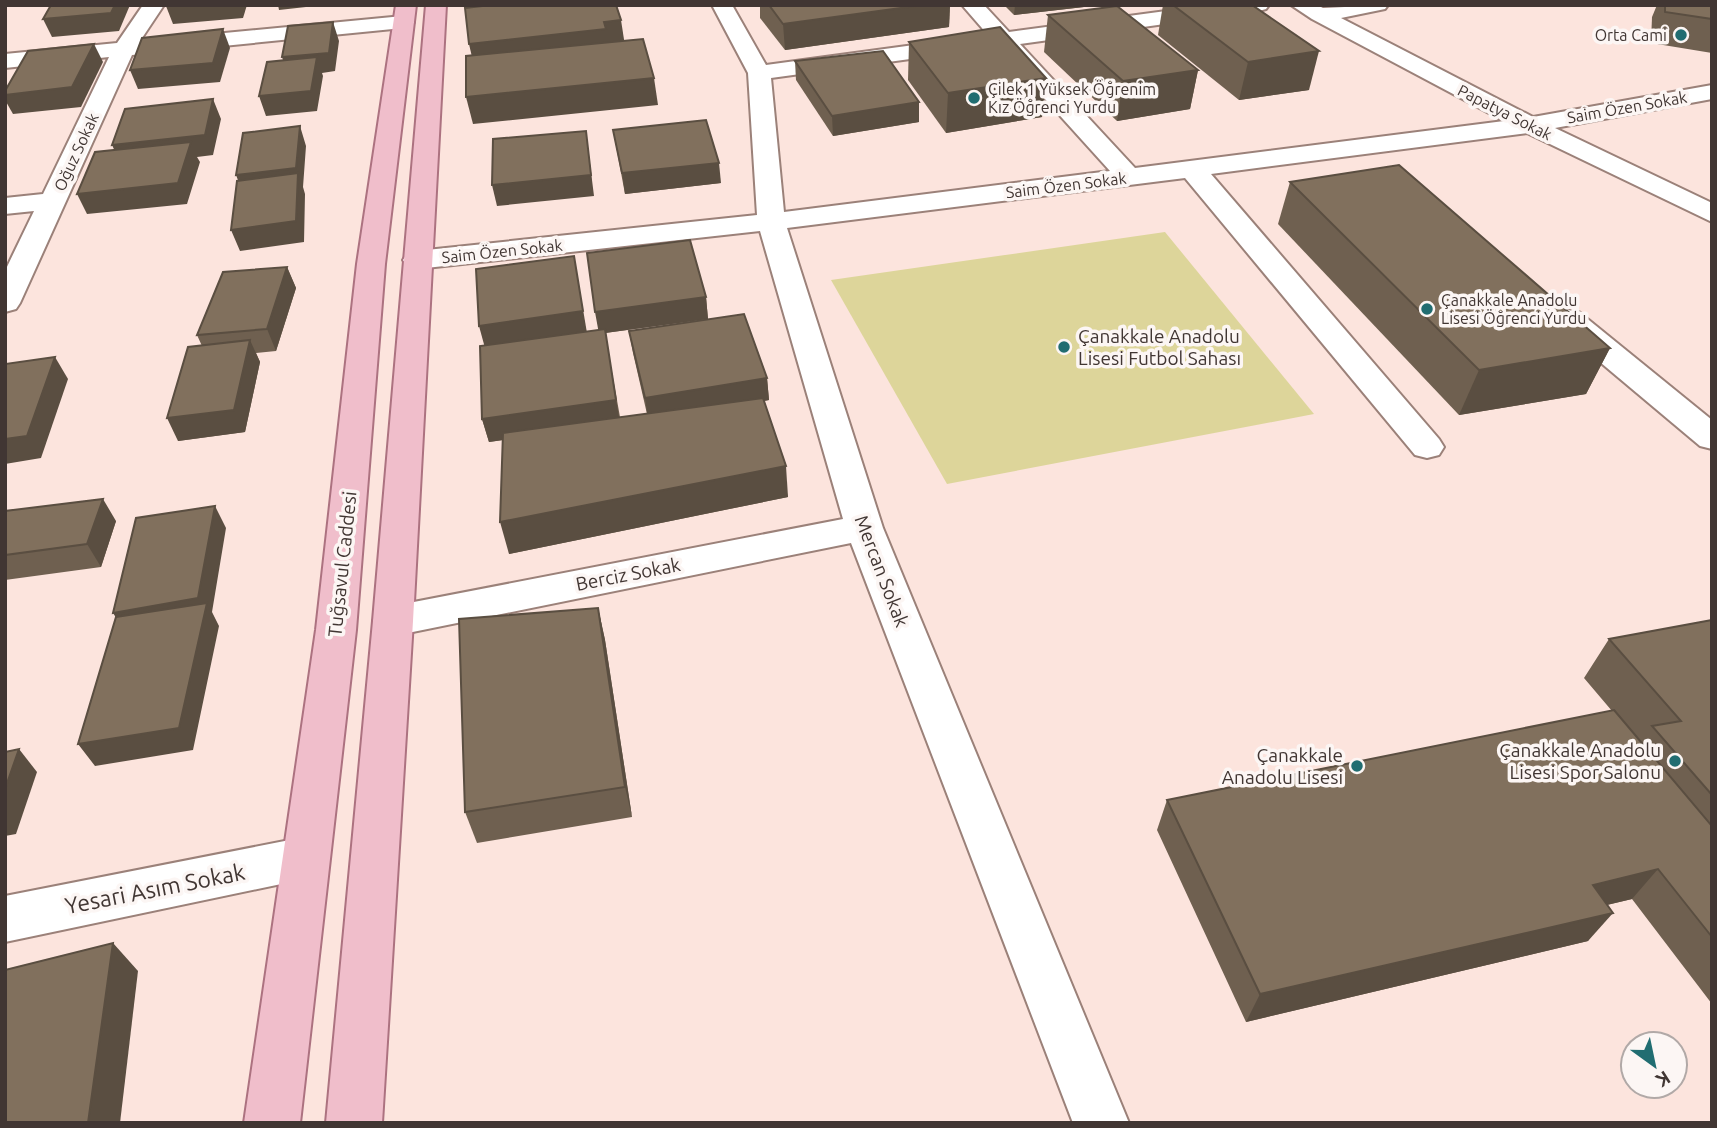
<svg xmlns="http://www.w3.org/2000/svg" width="1717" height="1128" font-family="Ubuntu,sans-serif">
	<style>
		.green { fill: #ddd59a }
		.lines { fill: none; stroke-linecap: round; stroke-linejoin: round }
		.minor-casing { stroke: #9b8179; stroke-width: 4 }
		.major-casing { stroke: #ac7280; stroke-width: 4 }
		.minor { fill: #fff; fill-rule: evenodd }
		.major { fill: #f0becb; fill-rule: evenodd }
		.wall { fill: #6f6050 }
		.shaded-wall { fill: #5a4e41 }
		.building { fill: #81705d; stroke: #5a4e41; stroke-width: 2 }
		.poi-dot { fill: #216d71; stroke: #fcf6f4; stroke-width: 2.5 }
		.labels { text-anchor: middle; stroke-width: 7; stroke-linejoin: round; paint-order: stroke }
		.far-poi-label { font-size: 16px; fill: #413633; stroke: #fcf6f4; text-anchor: start }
		.far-street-label { font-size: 16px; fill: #413633; stroke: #fcf6f4 }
		.poi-label { font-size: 19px; fill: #413633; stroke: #fcf6f4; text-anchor: end }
		.street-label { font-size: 19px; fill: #413633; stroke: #fcf6f4 }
		.near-street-label { font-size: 23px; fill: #413633; stroke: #fcf6f4 }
	</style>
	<rect width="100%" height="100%" fill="#fce4dd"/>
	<polygon class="green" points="1165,232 1314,414 947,484 831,280"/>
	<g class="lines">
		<defs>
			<g id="minor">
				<polygon points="143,5 164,5 140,41 403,16 411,17 414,22 411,27 403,28 132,55 20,303 16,309 5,312 5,271 34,211 5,214 5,198 43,194 109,57 5,68 5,54 117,43"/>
				<path d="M 712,5 L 732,5 L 766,65 L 988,35 L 962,5 L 984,5 L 1009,32 L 1211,5 L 1269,5 L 1266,9 L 1259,11 L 1020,44 L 1135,168 L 1504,121 L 1312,19 L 1291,5 L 1317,5 L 1323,8 L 1388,5 L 1385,9 L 1341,18 L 1533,117 L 1712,85 L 1712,99 L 1555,128 L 1712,203 L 1712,222 L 1527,133 L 1211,174 L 1439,439 L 1444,447 L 1439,455 L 1427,458 L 1415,455 L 1185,178 L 787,228 L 883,528 L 1129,1123 L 1073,1123 L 851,543 L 393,636 L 379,632 L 373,621 L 379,610 L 393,606 L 843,519 L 760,231 L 417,269 L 407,266 L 403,260 L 407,254 L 417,251 L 757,215 L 748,73 ZM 998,47 L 1110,171 L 784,212 L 771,78 Z"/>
				<polygon points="1568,310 1579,312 1712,420 1712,449 1700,446 1557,326 1553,319 1557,312"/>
				<polygon points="305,837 322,843 329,858 322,873 305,879 5,942 5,896"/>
			</g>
			<g id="major">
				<polygon points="396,5 416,5 385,264 356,630 300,1123 244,1123 316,630 357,264"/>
				<polygon points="426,5 446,5 413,621 382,1123 326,1123 373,621"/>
			</g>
		</defs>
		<use href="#minor" class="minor-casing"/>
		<use href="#major" class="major-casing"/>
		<use href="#minor" class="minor"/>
		<use href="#major" class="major"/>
	</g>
	<g class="wall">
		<polygon points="760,5 950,5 949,27 785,50 760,18"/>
		<polygon points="1004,5 1084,5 1084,7 1014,15"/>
		<polygon points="1163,5 1252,5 1309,90 1239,100 1158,35"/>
		<polygon points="1657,5 1712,5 1712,53 1651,43 1652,17"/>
		<polygon points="1048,15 1198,70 1190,109 1117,121 1044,52"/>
		<polygon points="909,42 1046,78 1042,117 946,133 908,80"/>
		<polygon points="795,61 919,122 833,136 796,80"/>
		<polygon points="613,130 721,183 625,194"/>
		<polygon points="1290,182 1610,348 1586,394 1459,415 1278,224"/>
		<polygon points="287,267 296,288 276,351 256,353 260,362 245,432 178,441 202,346 197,335"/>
		<polygon points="706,297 708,319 605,333 620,417 647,414 633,353 629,331 767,378 769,400 764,401 788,497 509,554 503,440 489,442 482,419 587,332 599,330"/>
		<polygon points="5,511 116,521 101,567 5,580"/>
		<polygon points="598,608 605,640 632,817 477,843 465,812"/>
		<polygon points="1712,620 1712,1004 1632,899 1607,905 1588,941 1246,1022 1157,830 1167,800 1612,711 1584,678 1609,639"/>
	</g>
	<g class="shaded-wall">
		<polygon points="5,5 25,5 5,7"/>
		<polygon points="115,5 130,5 119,31 52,37 43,19"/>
		<polygon points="174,5 247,5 243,18 173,24 166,6"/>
		<polygon points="278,5 324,5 279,10"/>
		<polygon points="923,5 950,5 949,27 785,50 783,24"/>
		<polygon points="1015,5 1084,5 1084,7 1014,15"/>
		<polygon points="621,20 625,46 475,70 469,44 604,22"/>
		<polygon points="333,22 339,41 335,71 322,73 323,76 317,111 266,116 259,96 288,76 282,57"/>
		<polygon points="223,29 230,48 220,82 138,89 130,70"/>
		<polygon points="94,44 103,62 81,107 13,114 5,100 5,95"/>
		<polygon points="1319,51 1309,90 1239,100 1248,62"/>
		<polygon points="1198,70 1190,109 1117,121 1123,81"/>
		<polygon points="654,78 658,105 473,124 466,97"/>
		<polygon points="1046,78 1042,117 946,133 948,93"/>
		<polygon points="213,99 221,119 213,155 197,157 200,162 187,204 87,214 77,194 122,166 112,145"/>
		<polygon points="919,102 919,122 833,136 832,116"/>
		<polygon points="300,126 306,146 303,187 305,194 304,242 240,251 231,230 244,196 236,175"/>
		<polygon points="586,131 594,196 497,206 492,185"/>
		<polygon points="719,163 721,183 625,194 622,173"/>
		<polygon points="574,256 587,333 485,348 479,326"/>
		<polygon points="287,267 296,288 276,351 267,329"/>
		<polygon points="706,297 708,319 605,333 620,423 489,442 482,419 599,334 595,312"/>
		<polygon points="250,340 260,362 245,432 178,441 167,418"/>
		<polygon points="1610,348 1586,394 1459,415 1479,370"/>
		<polygon points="55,357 68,379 41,458 5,464 5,439"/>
		<polygon points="767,378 769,400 648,420 645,398"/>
		<polygon points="786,466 788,497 509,554 500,522"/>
		<polygon points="103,499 116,521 101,567 87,544"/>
		<polygon points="215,506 226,528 212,612 219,626 193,750 95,766 78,744 128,636 113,613"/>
		<polygon points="598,608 605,640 632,817 625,787"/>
		<polygon points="19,749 37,772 16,834 5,836 5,789"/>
		<polygon points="1658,869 1632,899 1568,914 1593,885"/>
		<polygon points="1613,913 1588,941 1246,1022 1260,994"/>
		<polygon points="113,943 138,971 120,1123 88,1123"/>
	</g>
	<g class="building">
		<polygon points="51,5 115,5 111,13 43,19"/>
		<polygon points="491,5 616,5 621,20 604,22 606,29 469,44 465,8"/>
		<polygon points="769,5 923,5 783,24"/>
		<polygon points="1173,5 1252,5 1319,51 1248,62"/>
		<polygon points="1665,5 1712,5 1712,19 1665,12"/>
		<polygon points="1117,6 1198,70 1123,81 1048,15"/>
		<polygon points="333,22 329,53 282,57 288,26"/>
		<polygon points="1000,27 1046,78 948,93 909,42"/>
		<polygon points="223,29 213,63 130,70 142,38"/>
		<polygon points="643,39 654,78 466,97 466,56"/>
		<polygon points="94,44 72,87 5,95 5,91 28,51"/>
		<polygon points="883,51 919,102 832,116 795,61"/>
		<polygon points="317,57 311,91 259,96 267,62"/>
		<polygon points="213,99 205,135 112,145 125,109"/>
		<polygon points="706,120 719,163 622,173 613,130"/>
		<polygon points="300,126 296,168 236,175 243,133"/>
		<polygon points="586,131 591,175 492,185 493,139"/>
		<polygon points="191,142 178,183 77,194 95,152"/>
		<polygon points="1399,165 1610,348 1479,370 1290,182"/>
		<polygon points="298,173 296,221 231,230 237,181"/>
		<polygon points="690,240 706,297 595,312 587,253"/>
		<polygon points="574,256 583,311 479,326 476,269"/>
		<polygon points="287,267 267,329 197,335 223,272"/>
		<polygon points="744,314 767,378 645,398 629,331"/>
		<polygon points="605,329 616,400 482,419 480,346"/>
		<polygon points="250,340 234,410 167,418 188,347"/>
		<polygon points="55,357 27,436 5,439 5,364"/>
		<polygon points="763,398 786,466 500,522 503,433"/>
		<polygon points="103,499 87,544 5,555 5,511"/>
		<polygon points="215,506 198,598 113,613 136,518"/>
		<polygon points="207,603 179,728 78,744 116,617"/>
		<polygon points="598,608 625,787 465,812 459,619"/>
		<polygon points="1712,620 1712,795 1652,726 1681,721 1609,639"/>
		<polygon points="1614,710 1712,826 1712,937 1658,869 1593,885 1613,913 1260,994 1167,800"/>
		<polygon points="19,749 5,789 5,752"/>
		<polygon points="113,943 88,1123 5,1123 5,970"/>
	</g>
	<g class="poi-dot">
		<circle cx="1681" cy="35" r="7"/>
		<circle cx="974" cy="98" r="7"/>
		<circle cx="1427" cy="309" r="7"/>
		<circle cx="1064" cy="347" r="7"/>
		<circle cx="1675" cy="761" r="7"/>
		<circle cx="1357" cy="766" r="7"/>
	</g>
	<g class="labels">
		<g class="far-poi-label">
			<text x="1667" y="41" text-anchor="end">Orta Cami</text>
			<text x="988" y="95">Çilek 1 Yüksek Öğrenim<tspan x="988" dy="18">Kız Öğrenci Yurdu</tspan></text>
			<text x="1441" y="306">Çanakkale Anadolu<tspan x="1441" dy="18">Lisesi Öğrenci Yurdu</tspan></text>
		</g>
		<g class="far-street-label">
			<text transform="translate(1627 107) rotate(-10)" y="6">Saim Özen Sokak</text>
			<text transform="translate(1505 112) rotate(27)" y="6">Papatya Sokak</text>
			<text transform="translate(76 152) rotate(-65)" y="6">Oğuz Sokak</text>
			<text transform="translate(1066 185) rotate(-7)" y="6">Saim Özen Sokak</text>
			<text transform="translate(502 251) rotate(-6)" y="6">Saim Özen Sokak</text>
		</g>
		<g class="poi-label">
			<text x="1078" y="343" text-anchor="start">Çanakkale Anadolu<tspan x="1078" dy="22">Lisesi Futbol Sahası</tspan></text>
			<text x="1661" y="757">Çanakkale Anadolu<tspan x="1661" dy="22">Lisesi Spor Salonu</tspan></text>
			<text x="1343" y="762">Çanakkale<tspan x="1343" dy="22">Anadolu Lisesi</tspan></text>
		</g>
		<g class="street-label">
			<text transform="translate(342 564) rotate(-84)" y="7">Tuğsavul Caddesi</text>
			<text transform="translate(882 571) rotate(69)" y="7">Mercan Sokak</text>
			<text transform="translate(628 574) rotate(-11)" y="7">Berciz Sokak</text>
		</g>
		<g class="near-street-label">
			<text transform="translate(155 889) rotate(-11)" y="8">Yesari Asım Sokak</text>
		</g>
	</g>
	<rect width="1717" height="1128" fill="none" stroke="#413633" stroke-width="14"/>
	<g transform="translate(1654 1065) rotate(147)"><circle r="33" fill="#fcf6f4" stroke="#b1a9a7" stroke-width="2"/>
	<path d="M0-5L12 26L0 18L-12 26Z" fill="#216d71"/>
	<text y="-10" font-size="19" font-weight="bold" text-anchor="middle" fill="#413633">K</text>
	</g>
</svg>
